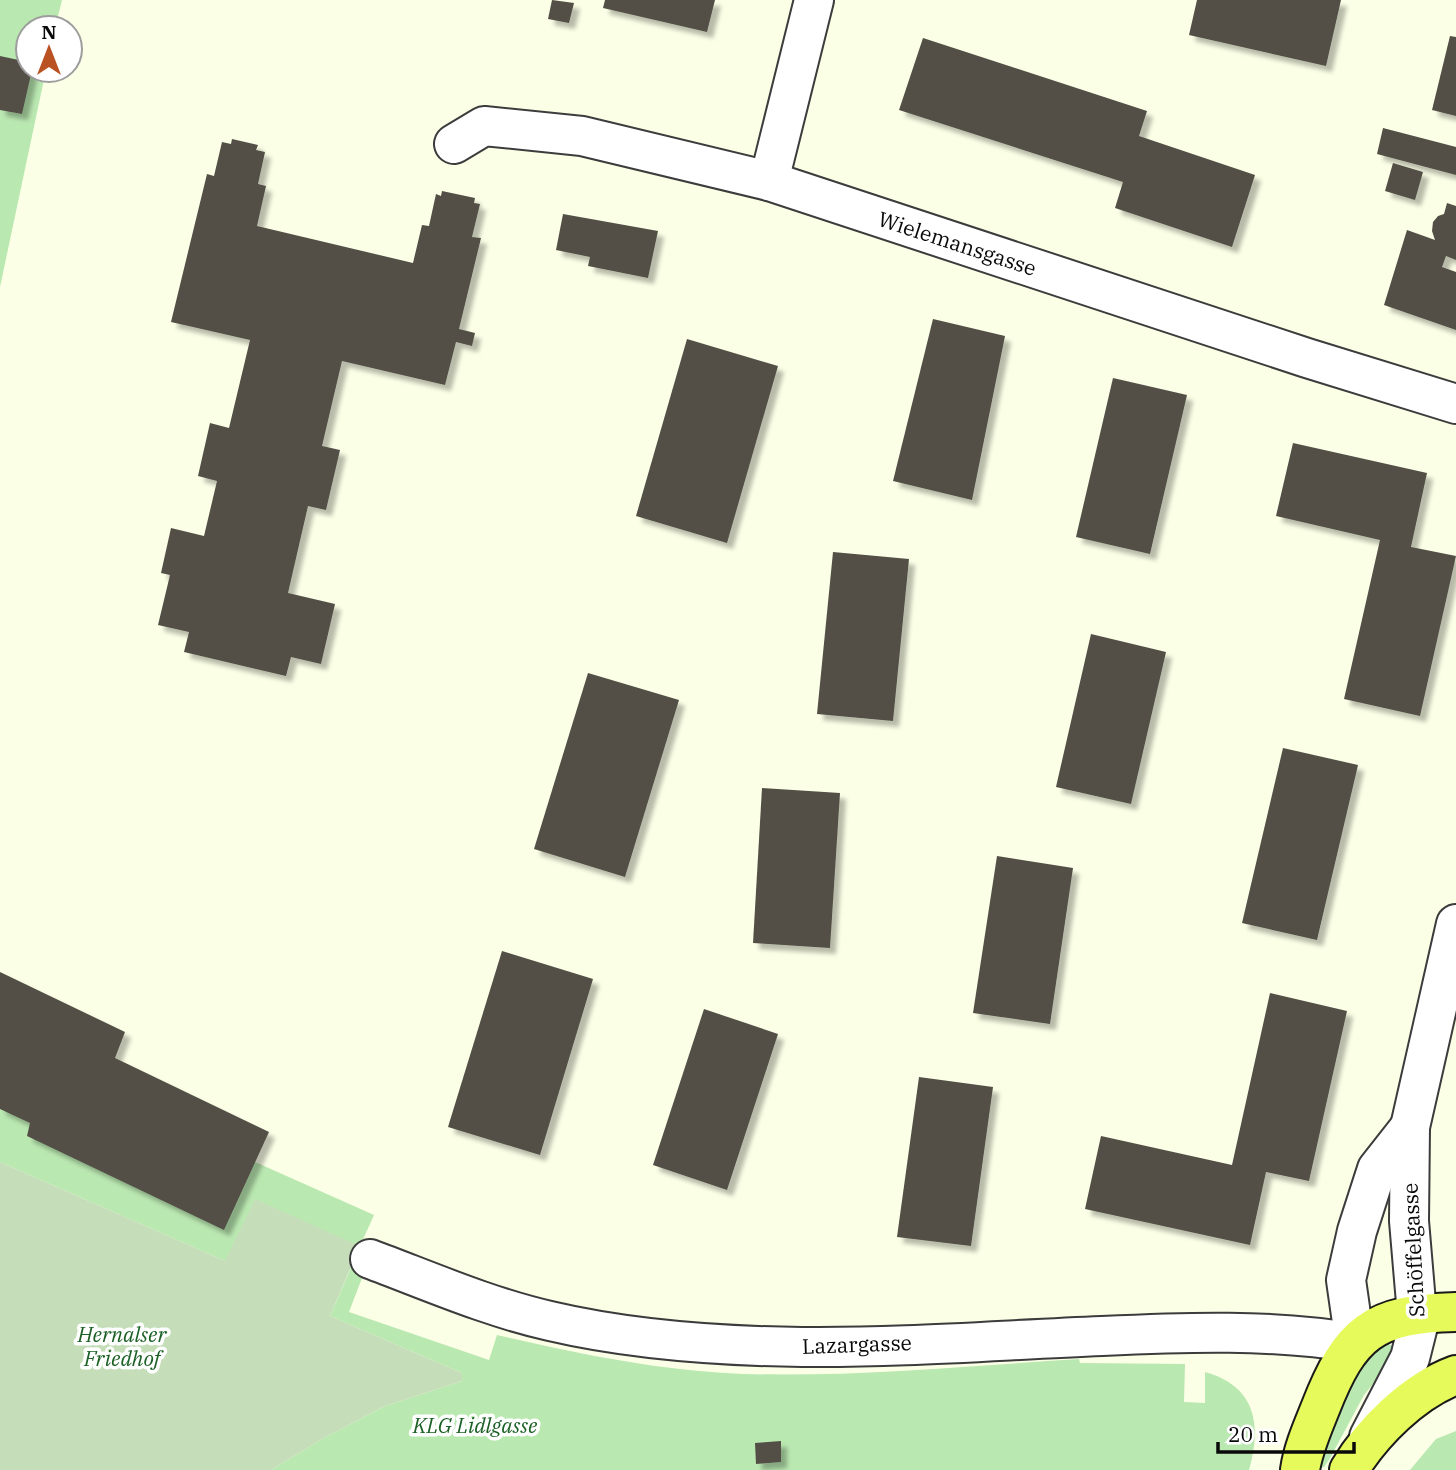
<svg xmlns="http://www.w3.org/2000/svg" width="1456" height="1470" font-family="'IBM Plex Serif',serif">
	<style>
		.green { fill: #bae8b1 }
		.cemetery { fill: #c5deb9 }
		.building { fill: #524f46; filter: url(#shadow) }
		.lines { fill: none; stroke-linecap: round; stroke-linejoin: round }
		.minor-casing { stroke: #3c3c3c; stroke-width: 42 }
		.major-casing { stroke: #1a1a1a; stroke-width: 42 }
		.minor { stroke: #fff; stroke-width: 38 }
		.major { stroke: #e7fa5b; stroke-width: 38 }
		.labels { text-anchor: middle; stroke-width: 7; stroke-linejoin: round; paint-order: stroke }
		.street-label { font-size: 21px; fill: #090909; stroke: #fff }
		.park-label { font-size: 21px; font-style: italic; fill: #1b6025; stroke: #fff }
	</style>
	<defs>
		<filter id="shadow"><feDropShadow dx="6" dy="6" stdDeviation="2" flood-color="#0004"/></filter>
	</defs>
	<rect width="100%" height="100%" fill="#fbffe6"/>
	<g class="green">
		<polygon points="0,0 62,0 55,28 28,28 28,70 46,70 0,287"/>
		<polygon points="0,1048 374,1215 360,1246 225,1261 0,1162"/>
		<path d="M 354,1261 L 367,1265 L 349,1312 L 489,1360 L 497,1335 C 578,1354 661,1371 744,1374 C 855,1377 968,1366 1079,1359 L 1080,1363 L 1185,1364 L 1184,1402 L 1205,1403 L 1205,1372 C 1256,1386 1262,1425 1249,1470 L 271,1470 L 324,1438 L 385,1406 L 462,1381 L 462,1373 L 330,1316 Z"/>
		<path d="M 1388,1344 L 1393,1346 L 1395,1350 L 1392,1360 L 1364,1395 L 1329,1460 L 1324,1467 L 1319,1468 C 1331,1427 1345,1361 1388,1344 Z"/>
		<polygon points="1456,1431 1456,1470 1410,1470 1436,1439"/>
	</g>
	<polygon class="cemetery" points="0,1162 225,1261 255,1199 360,1246 330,1316 462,1373 462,1381 385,1406 324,1438 271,1470 0,1470"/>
	<g class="building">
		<polygon points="552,0 574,3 569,23 548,19"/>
		<polygon points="605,0 715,0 707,32 603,8"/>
		<polygon points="1197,0 1341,0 1326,66 1189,35"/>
		<polygon points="1450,36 1456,37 1456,116 1432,110"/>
		<polygon points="923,38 1147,111 1139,136 1255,175 1232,247 1115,208 1123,182 899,110"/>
		<polygon points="0,56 28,62 28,70 32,70 22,114 0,110"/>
		<polygon points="1383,128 1456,147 1456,175 1377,154"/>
		<polygon points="232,139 258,145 256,150 265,152 258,184 266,186 257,226 413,263 422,225 429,226 436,194 441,196 442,191 475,198 474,203 480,204 472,237 481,238 459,329 475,333 472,346 456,342 445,385 342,361 322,446 340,450 326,510 308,506 288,593 335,604 321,664 291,657 286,676 184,652 189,632 158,625 170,575 161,573 171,528 204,536 217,481 198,476 210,423 229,428 250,340 171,322 207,174 214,176 222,142 231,144"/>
		<polygon points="1393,163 1423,172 1415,200 1385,191"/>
		<polygon points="1447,203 1456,206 1456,260 1446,256 1442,267 1456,272 1456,330 1384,305 1407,230 1435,240 1432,231 1433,222 1438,216 1444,214"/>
		<polygon points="563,214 658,231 648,278 588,266 590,257 556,250"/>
		<polygon points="933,319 1005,336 972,500 893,481"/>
		<polygon points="687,339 778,366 727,543 636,516"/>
		<polygon points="1113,378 1187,395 1150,554 1076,537"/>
		<polygon points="1293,443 1427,473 1411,547 1456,556 1420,716 1344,699 1380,540 1276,516"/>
		<polygon points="833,552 909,559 893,721 817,714"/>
		<polygon points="1091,634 1166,652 1131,804 1056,787"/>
		<polygon points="588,673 679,700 625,877 534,849"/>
		<polygon points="1283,748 1358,765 1317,940 1242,923"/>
		<polygon points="762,788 840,793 830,948 753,943"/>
		<polygon points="997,856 1073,868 1050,1024 973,1013"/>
		<polygon points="502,951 593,979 540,1155 448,1127"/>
		<polygon points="0,972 125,1032 115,1058 269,1132 224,1230 27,1136 30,1123 0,1109"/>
		<polygon points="1270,993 1347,1011 1309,1181 1266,1172 1250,1245 1085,1209 1101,1136 1232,1165"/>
		<polygon points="704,1009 778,1034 727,1190 653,1165"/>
		<polygon points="919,1077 993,1087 971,1246 897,1237"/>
		<polygon points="781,1441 781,1462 756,1464 755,1443"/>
	</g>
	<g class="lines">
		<defs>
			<g id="minor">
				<polyline points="454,144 484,126 582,136 769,181 1307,358 1456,404"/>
				<polyline points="769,181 814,0"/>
				<path d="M 370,1259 C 429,1281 488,1307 550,1321 C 631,1340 718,1346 802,1347 C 902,1348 1002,1340 1102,1336 C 1186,1332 1272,1329 1355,1343 L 1346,1280 L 1357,1231 L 1377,1169 L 1410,1127"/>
				<polyline points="1369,1437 1410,1358 1418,1326 1409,1221 1410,1127 1456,924"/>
			</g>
			<g id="major">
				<path d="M 1300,1470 C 1303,1449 1312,1429 1320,1409 C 1350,1332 1373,1314 1456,1312"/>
				<path d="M 1349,1470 C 1372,1432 1413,1391 1456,1375"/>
			</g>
		</defs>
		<use href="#minor" class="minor-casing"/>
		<use href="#major" class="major-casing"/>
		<use href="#minor" class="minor"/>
		<use href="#major" class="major"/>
	</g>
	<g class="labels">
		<g class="street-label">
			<text transform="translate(957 244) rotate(18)" y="7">Wielemansgasse</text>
			<text transform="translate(1414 1250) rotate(-93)" y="7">Schöffelgasse</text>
			<text transform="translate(857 1345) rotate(-2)" y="7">Lazargasse</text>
		</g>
		<g class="park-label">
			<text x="122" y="1342">Hernalser<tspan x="122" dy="24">Friedhof</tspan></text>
			<text x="475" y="1433">KLG Lidlgasse</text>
		</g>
	</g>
	<g transform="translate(49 49)"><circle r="33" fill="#ffffff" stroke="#9d9d9d" stroke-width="2"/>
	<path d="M0-5L12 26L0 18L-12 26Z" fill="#b95122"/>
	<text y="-10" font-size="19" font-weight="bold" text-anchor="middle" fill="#090909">N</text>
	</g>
	<path d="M1218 1442v10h136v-10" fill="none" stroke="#090909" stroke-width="3.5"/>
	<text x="1228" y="1442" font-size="21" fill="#090909" stroke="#ffffff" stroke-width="5" paint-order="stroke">20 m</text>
</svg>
